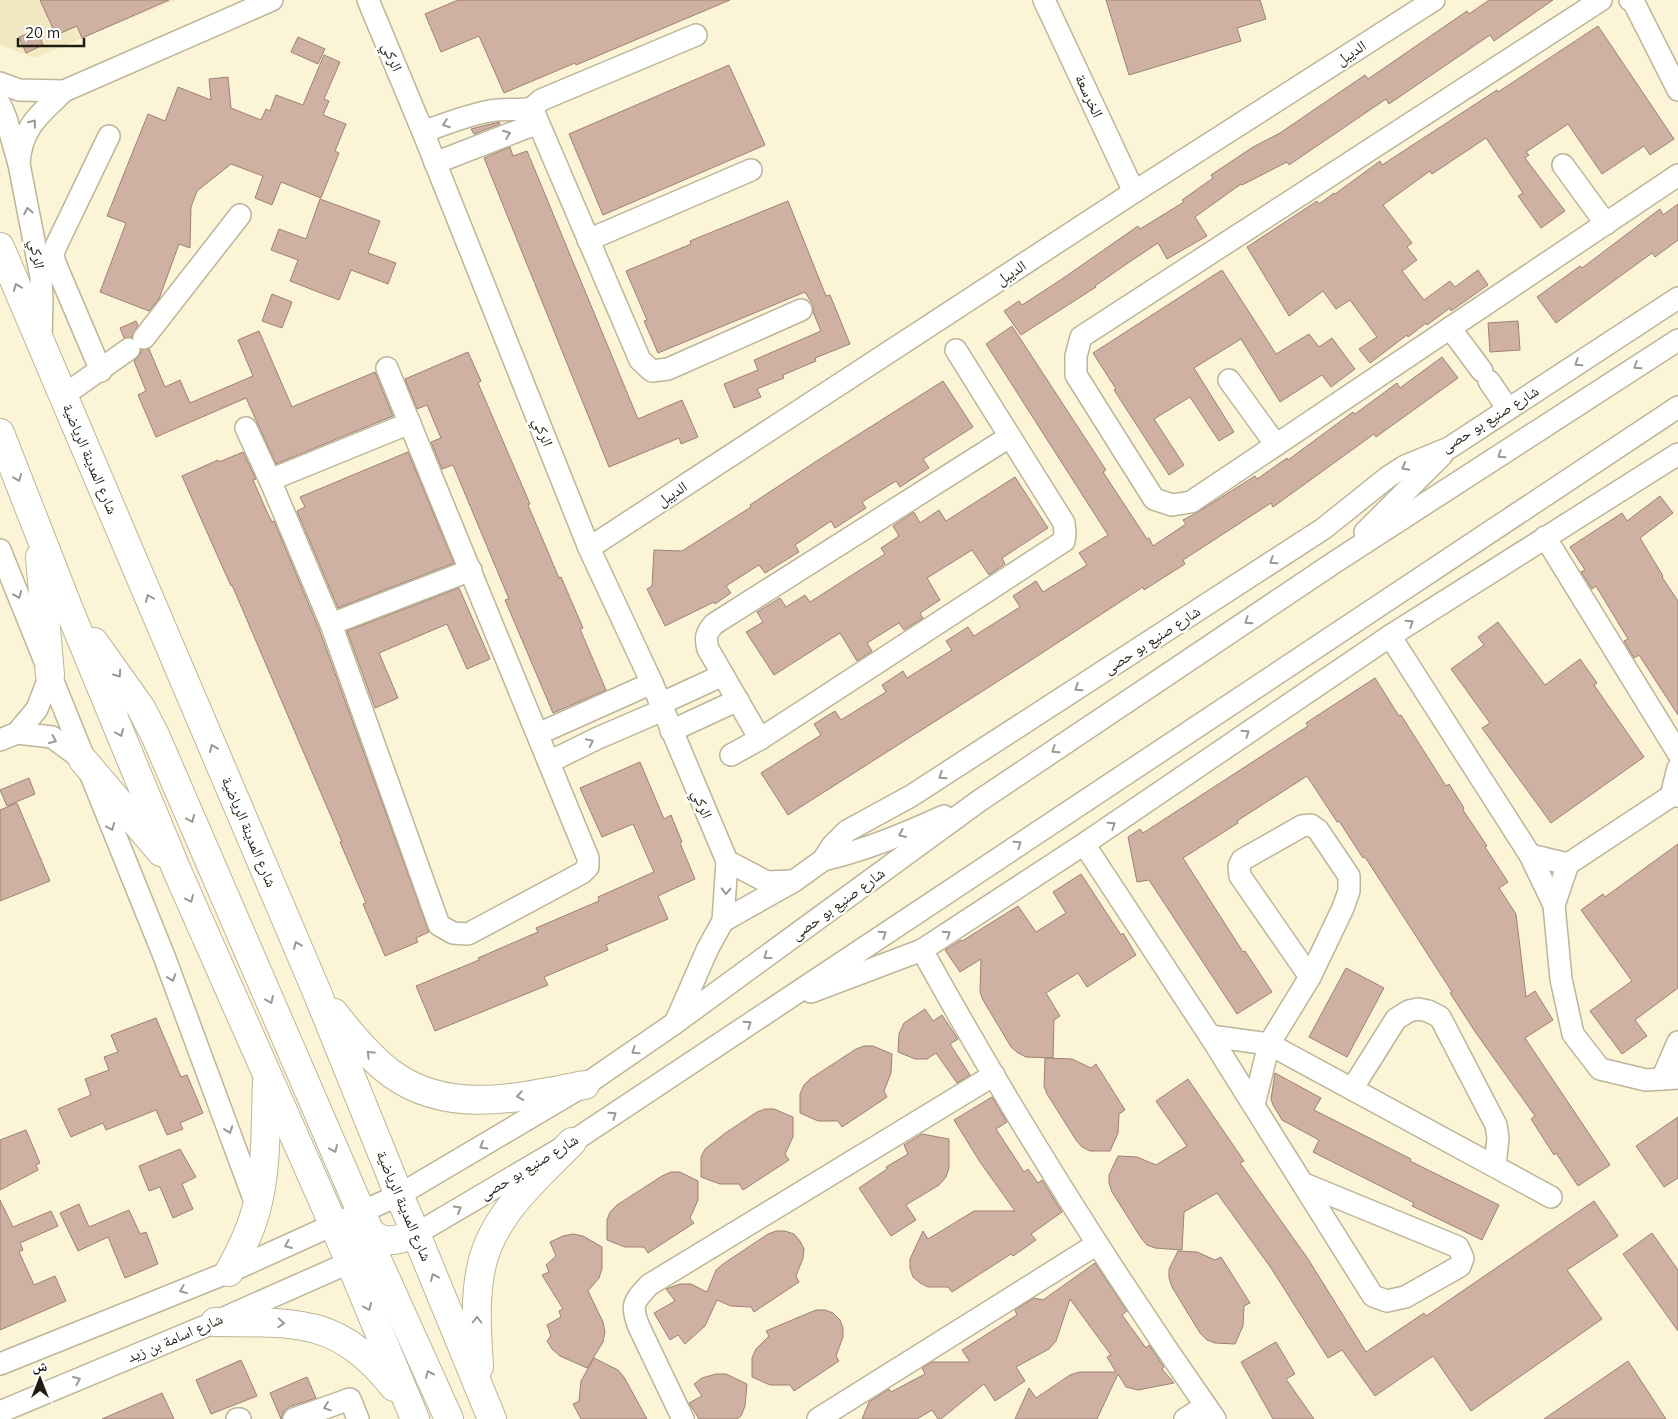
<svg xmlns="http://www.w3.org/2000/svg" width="1678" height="1419" font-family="Mulish,'Noto Naskh Arabic',sans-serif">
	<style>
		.built { fill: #f2e9c3 }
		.building { fill: #cfb1a4; stroke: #9e8175 }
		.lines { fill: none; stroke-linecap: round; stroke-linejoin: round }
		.minor-casing { stroke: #bcb599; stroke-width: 24 }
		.major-casing { stroke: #bcb599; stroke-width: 30 }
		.minor { stroke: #fff; stroke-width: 21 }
		.major { stroke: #fff; stroke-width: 28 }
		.oneway { stroke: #9a9994 }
		.labels { text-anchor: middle; stroke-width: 5; stroke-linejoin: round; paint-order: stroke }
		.street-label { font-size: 15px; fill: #1f1d12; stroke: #fff }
	</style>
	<rect width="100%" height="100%" fill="#fcf4d6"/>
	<polygon class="built" points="0,0 176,0 35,58 0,45"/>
	<g class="building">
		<polygon points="40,0 169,0 82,38 77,26 56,35"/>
		<polygon points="458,0 730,0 576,65 575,63 504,93 479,36 441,52 425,14"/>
		<polygon points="1106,0 1260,0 1266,19 1237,28 1241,41 1129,75"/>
		<polygon points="1489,0 1553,0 1494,41 1490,35 1389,104 1386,99 1289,165 1287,162 1242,185 1241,184 1227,194 1195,217 1207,236 1167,259 1158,243 1125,265 1095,286 1096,287 1021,335 1004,311 1019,301 1022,305 1062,279 1138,226 1140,229 1184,202 1182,200 1213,178 1211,175 1253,147 1280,133 1365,75 1368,79 1467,11 1469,14"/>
		<polygon points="1598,26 1674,139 1650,155 1644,146 1602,174 1568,124 1526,152 1529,155 1525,158 1565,211 1541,228 1518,196 1523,193 1486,138 1432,174 1430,171 1383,205 1412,243 1407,247 1417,260 1402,271 1424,300 1450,281 1455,287 1478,270 1488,285 1451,311 1450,308 1427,325 1426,323 1408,337 1407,335 1370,363 1359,349 1377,337 1350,300 1336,309 1323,291 1289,316 1247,247 1317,201 1319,204 1334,193 1335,194 1380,161 1382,165 1497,90 1498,92"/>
		<polygon points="37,30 43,45 26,53 19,37"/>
		<polygon points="298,37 325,49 318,64 291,52"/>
		<polygon points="324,55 340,62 324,99 329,101 323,115 346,124 335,151 339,153 321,198 281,182 272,205 255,198 263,176 231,164 197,191 191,207 190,248 179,244 159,299 149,311 100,292 126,223 107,216 148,114 165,121 178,87 211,100 209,79 228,77 231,108 261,120 266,109 270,111 276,95 303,105"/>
		<polygon points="729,65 765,145 603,215 569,134"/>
		<polygon points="499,122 500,124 474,134 471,129"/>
		<polygon points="510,147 513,156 527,151 638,419 682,400 698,437 681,444 679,438 609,467 484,158"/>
		<polygon points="320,199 380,221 368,253 396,263 388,284 351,270 339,300 290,281 298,260 271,250 279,229 306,239"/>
		<polygon points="788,201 826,296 830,295 850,344 815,358 816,361 783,375 784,378 757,389 761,397 734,408 724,384 758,370 754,360 821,331 813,312 813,305 805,292 658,353 644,321 647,320 626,271 691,244 690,241"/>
		<polygon points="1678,204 1678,240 1655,257 1652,253 1556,323 1537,297 1580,266 1582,268 1660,209 1663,215"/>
		<polygon points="1222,270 1276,354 1309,334 1319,347 1332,338 1355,369 1331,387 1322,375 1280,402 1241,339 1194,368 1234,432 1219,441 1190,397 1154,419 1184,465 1169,475 1114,390 1116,389 1093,353"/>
		<polygon points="272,294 292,302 282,328 262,321"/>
		<polygon points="136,321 138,325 132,337 124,338 120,328"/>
		<polygon points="1518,321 1520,350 1490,352 1488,323"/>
		<polygon points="1012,326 1106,470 1103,472 1147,539 1149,538 1153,546 1186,524 1183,520 1198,512 1255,476 1257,479 1287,458 1288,460 1353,412 1355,414 1397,383 1400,388 1442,357 1458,378 1376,437 1374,434 1273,507 1271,503 1183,560 1185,564 1144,590 1143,587 1022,666 788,815 761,773 821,735 814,724 835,711 841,720 886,692 882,685 903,671 907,678 952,650 946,641 968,627 974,636 1020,607 1013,596 1036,581 1043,592 1087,565 1079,553 1108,535 986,344"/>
		<polygon points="259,331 292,407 375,372 393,416 276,464 246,398 156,437 138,395 146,391 134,361 140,355 141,350 149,349 165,387 180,380 190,403 253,376 238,340"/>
		<polygon points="468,352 481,381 478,383 530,504 528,505 559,578 561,577 583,628 580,629 606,690 553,713 505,600 509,599 453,465 442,469 431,442 441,438 427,405 417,409 405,379"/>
		<polygon points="943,381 973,427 923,459 929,468 900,487 896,481 862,502 866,508 835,528 831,521 795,545 799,552 765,573 759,565 726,586 731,593 715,604 714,602 665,626 647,589 652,586 654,550 682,551 751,507 750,505 815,462"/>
		<polygon points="243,452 256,479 253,480 267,512 272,522 274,521 319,629 429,932 416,938 418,942 385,956 363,904 366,903 340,842 342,842 232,585 231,586 182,476 218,460 219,462"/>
		<polygon points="408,452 454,563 338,608 297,511 305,507 300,497"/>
		<polygon points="1015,477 1048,528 1002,558 1005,564 989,575 972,550 927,578 940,600 920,613 923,618 904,630 899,623 867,643 872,651 857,661 840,633 774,675 746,632 763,622 757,612 780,598 786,607 805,595 810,602 885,554 881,548 899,536 893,526 914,512 920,523 939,510 946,521"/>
		<polygon points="1660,496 1673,513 1640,538 1663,576 1662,577 1678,601 1678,715 1639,655 1634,658 1624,641 1628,639 1596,586 1592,589 1581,572 1585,570 1570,547 1622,513 1627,521"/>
		<polygon points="459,588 490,659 467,669 447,624 379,653 398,698 375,708 347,631"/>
		<polygon points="1498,622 1545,685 1580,659 1597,683 1594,685 1644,757 1551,823 1482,728 1490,723 1451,669 1484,645 1478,637"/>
		<polygon points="1375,678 1399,716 1401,715 1446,786 1449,784 1464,808 1463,810 1487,846 1485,847 1508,882 1499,888 1516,914 1526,997 1535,991 1553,1020 1525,1038 1610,1165 1578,1186 1556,1153 1554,1155 1531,1119 1535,1116 1476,1033 1450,993 1452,992 1365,857 1363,858 1339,821 1337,822 1307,776 1237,821 1238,823 1183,858 1243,952 1245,951 1272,992 1237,1014 1149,880 1137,882 1128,837 1140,829 1143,833 1308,726 1306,723"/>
		<polygon points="640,762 664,819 671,815 682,842 680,843 695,879 658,896 668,919 606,945 608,950 544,977 548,985 435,1031 416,986 479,960 478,958 538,932 536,928 599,901 598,897 654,872 633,824 602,837 580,788"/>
		<polygon points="29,778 35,794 7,806 0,790"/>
		<polygon points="17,803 50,881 0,901 0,810"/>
		<polygon points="1678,844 1678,988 1635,1020 1647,1036 1622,1054 1590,1011 1632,981 1581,910 1603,894 1605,897"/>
		<polygon points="1081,874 1121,935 1123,933 1136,955 1087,987 1078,973 1046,993 1060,1016 1054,1020 1053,1058 1026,1057 1018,1053 1011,1047 983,1000 980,992 981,959 960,972 945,950 961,940 962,941 1018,906 1036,932 1066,913 1053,892"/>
		<polygon points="1346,968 1384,988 1347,1057 1309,1037"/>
		<polygon points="925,1009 933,1021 942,1015 958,1039 950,1044 970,1075 957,1083 936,1053 927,1059 915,1059 898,1052 899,1034 904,1023"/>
		<polygon points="156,1018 181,1077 187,1075 203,1113 180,1123 183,1129 167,1135 156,1110 106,1130 103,1123 71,1137 58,1109 91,1095 85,1079 109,1070 104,1057 118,1052 111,1035"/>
		<polygon points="864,1046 873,1046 892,1054 891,1073 884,1091 887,1097 842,1127 838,1121 818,1121 800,1113 800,1094 804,1085 810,1079 856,1049"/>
		<polygon points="1045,1058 1072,1059 1091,1068 1096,1064 1125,1110 1119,1114 1118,1133 1110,1151 1090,1151 1082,1147 1076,1140 1047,1094 1044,1086"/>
		<polygon points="1275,1073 1321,1098 1314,1110 1411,1159 1410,1161 1499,1205 1482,1240 1412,1206 1414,1203 1313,1152 1319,1140 1282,1120 1273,1105 1271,1099"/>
		<polygon points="1188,1079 1244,1161 1240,1163 1308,1259 1366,1352 1424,1313 1426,1316 1594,1201 1618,1236 1567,1270 1602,1319 1471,1411 1433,1356 1375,1396 1342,1350 1328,1358 1271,1268 1217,1193 1184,1212 1182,1250 1155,1248 1147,1245 1141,1238 1112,1192 1109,1183 1109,1175 1118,1156 1137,1157 1156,1165 1187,1146 1156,1101"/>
		<polygon points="992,1097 1007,1122 996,1129 1024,1172 1028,1169 1038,1183 1042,1180 1062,1212 1031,1234 1036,1240 1013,1256 1011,1254 952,1292 948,1287 928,1287 920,1283 913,1277 910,1268 910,1259 923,1231 928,1239 974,1211 1015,1211 980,1162 954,1120"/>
		<polygon points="765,1109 774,1109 793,1117 793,1137 785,1154 789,1160 743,1190 739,1184 720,1184 701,1177 701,1157 705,1149 724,1134 757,1112"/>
		<polygon points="1678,1117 1678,1178 1664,1187 1636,1146"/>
		<polygon points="26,1130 40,1163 36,1165 38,1170 0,1190 0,1140"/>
		<polygon points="922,1134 949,1139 949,1168 946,1177 939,1185 906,1205 916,1220 891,1236 859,1188 887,1169 886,1167 908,1154 904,1145"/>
		<polygon points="180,1149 196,1177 182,1184 193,1209 173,1218 160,1187 149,1191 139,1166"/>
		<polygon points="671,1172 680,1172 698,1181 698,1200 690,1218 694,1223 648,1253 644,1247 625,1247 607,1240 607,1220 610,1212 617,1205 662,1176"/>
		<polygon points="0,1200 13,1227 51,1211 58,1226 20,1243 23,1250 19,1252 34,1285 55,1276 66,1301 0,1330"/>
		<polygon points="79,1204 89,1227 129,1210 140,1234 146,1232 158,1264 125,1278 108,1237 78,1251 60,1213"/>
		<polygon points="776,1231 785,1231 794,1234 800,1241 804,1249 803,1258 796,1276 799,1282 754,1312 751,1307 731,1306 717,1300 705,1326 685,1344 678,1335 670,1340 654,1313 675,1301 666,1289 680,1284 691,1284 707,1292 716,1270 723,1264 768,1234"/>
		<polygon points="1652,1233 1678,1270 1678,1331 1623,1254"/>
		<polygon points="573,1234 583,1236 602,1247 602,1269 599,1278 588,1291 603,1322 605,1332 603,1342 587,1368 560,1356 552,1349 547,1341 551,1336 547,1325 561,1317 559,1311 563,1309 542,1275 549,1272 546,1265 556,1256 550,1242 563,1236"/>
		<polygon points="1178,1251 1197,1252 1215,1260 1221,1257 1250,1303 1244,1306 1243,1326 1235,1344 1215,1343 1207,1340 1200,1333 1172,1287 1169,1278 1169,1269"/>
		<polygon points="1095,1263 1127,1311 1122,1315 1146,1348 1149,1345 1164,1367 1162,1369 1174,1383 1138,1390 1126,1387 1118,1374 1097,1419 1015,1419 1029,1388 1036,1398 1070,1375 1079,1372 1116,1372 1107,1357 1111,1355 1070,1299 1056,1341 1049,1349 1016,1367 1025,1381 995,1401 984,1384 941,1419 938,1419 932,1410 917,1419 862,1419 869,1402 889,1389 891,1392 925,1374 922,1368 932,1362 970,1362 962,1350 1017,1315 1015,1310 1034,1298 1043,1300"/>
		<polygon points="816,1310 825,1310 833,1313 840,1320 843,1328 843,1337 836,1356 839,1361 794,1391 790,1385 770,1385 752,1377 752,1358 756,1349 769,1336 766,1331"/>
		<polygon points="1276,1342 1295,1374 1286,1379 1314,1419 1273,1419 1241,1362"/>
		<polygon points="594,1358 618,1370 624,1377 647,1419 581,1419 573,1404 579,1401 581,1381"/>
		<polygon points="241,1360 257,1396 211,1414 196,1380"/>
		<polygon points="1628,1361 1666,1419 1544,1419"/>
		<polygon points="716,1374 726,1374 747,1384 745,1406 741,1416 737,1419 699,1419 689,1403 702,1396 694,1384 702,1378"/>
		<polygon points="307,1377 316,1398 289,1407 284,1411 281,1419 270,1393"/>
		<polygon points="162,1393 174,1419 102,1419"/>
	</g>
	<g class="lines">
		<defs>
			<g id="minor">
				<polyline points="368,0 423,132 589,548 652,683 727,861 723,921"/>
				<polyline points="1044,0 1134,192"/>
				<polyline points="1601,0 1081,337 1076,356 1076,375 1154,499 1172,505 1191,502 1678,175"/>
				<polyline points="1630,0 1633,1 1678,90"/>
				<polyline points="696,35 541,100 532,108 640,360 652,371 668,369 801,310"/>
				<polyline points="0,83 19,90 64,91"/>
				<polyline points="0,104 6,118 19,164 41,277 42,301 41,338"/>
				<path d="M 423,132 C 445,124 467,115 490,111 C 504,108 518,111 532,108"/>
				<polyline points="435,163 538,123"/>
				<path d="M 19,164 C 21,128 40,114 64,91 L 272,0"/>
				<polyline points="1563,165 1606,224"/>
				<polyline points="588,240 751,170"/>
				<polyline points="1450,328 1482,371"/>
				<polyline points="144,338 240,215"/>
				<path d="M 956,350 L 1064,523 L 1065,533 L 1064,541 L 760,739 L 708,649 C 705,638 706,633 714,624 L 1009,437"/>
				<polyline points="387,368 588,858 588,867 582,873 468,934 453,933 439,925 331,624 471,570"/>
				<polyline points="101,371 55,263 53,254 56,246 109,136"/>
				<polyline points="1229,380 1276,445"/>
				<polyline points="1489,381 1508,409"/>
				<polyline points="63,396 129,349"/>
				<polyline points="246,428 270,480 331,624"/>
				<polyline points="270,480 410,423"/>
				<polyline points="1365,532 1442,455"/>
				<polyline points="1545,537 1678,753"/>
				<polyline points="589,548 1134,192 1434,0"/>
				<polyline points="0,550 164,956 257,1207"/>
				<polyline points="1390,636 1530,855 1554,905 1561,979 1573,1034 1600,1069 1646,1080 1678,1078"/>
				<polyline points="660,704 723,675"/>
				<polyline points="671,731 738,700"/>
				<polyline points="17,733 52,737 83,760"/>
				<polyline points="538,734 652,683"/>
				<polyline points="0,740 17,733 37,709 50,675"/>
				<polyline points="731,755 760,739"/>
				<polyline points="549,762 598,738 663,710"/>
				<polyline points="1671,796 1678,768"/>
				<polyline points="1084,844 1210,1036 1373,1296 1387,1301 1405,1297 1460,1266 1463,1258 1458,1247 1302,1183"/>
				<polyline points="1530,855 1568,864"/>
				<path d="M 823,860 C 866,850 904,834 944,816"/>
				<polyline points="727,861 767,882 791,881"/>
				<polyline points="1554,905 1568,864 1671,796 1678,796"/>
				<path d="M 922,950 C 1011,1111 1109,1268 1215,1419"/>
				<polyline points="811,992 922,950 1084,844 1390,636 1678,454"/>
				<polyline points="676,1021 708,948 723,921 794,881 823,860 832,846 847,831 911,796 1323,529 1388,477 1405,466 1449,448 1678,298"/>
				<polyline points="1210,1036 1269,1044 1551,1197"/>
				<polyline points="1662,1079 1678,1042"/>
				<polyline points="1352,1089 1396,1019 1409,1011 1418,1009 1428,1011 1440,1017 1496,1125 1498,1138 1495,1166"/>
				<polyline points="1254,1105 1269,1044 1310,977 1343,908 1349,891 1349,876 1318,830 1311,825 1302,826 1242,860 1239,866 1240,876 1310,977"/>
				<polyline points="401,1240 416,1234 572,1142 1678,407"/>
				<polyline points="0,1364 229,1272 399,1195 585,1085 675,1023 979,801 1335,562 1678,340"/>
				<polyline points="0,1412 215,1322 364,1256"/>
				<polyline points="237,1419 240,1419"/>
				<polyline points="294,1419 350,1399 358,1419"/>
				<path d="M 683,1419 L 639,1327 C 630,1305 634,1301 649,1285 L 994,1075"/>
				<polyline points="818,1419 1097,1244"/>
				<polyline points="1185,1419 1206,1406"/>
			</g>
			<g id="major">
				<polyline points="0,247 316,990 399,1195 416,1234 492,1419"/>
				<polyline points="0,433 68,607 178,873 350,1262 415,1419"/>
				<polyline points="40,557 50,675"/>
				<path d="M 94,642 L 141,708 L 155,735 L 369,1230 C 382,1247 400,1239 416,1234"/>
				<polyline points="83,760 161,852"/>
				<path d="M 334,1013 C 351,1035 370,1058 392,1074 C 450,1116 521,1097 585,1085"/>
				<polyline points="359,1226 366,1235 449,1419"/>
				<path d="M 229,1272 C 238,1256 246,1240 252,1223 C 268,1178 265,1127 267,1081"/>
				<path d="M 215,1322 C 297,1323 338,1317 394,1387"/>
				<path d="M 479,1367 C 477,1333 474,1297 482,1264 C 494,1213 538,1177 572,1142"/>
			</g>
		</defs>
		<use href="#minor" class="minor-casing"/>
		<use href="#major" class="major-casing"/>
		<use href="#minor" class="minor"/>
		<use href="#major" class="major"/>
	</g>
	<defs><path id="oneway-chevron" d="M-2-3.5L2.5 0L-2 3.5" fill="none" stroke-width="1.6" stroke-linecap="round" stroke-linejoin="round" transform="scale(1.25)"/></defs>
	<g class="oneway">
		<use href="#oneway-chevron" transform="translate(33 123) rotate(-52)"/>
		<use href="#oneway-chevron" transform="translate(446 124) rotate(160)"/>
		<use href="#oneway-chevron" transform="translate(507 134) rotate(-21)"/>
		<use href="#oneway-chevron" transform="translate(28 211) rotate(-101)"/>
		<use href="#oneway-chevron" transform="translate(17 287) rotate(-112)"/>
		<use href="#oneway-chevron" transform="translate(1578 363) rotate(147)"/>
		<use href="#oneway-chevron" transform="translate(1637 366) rotate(147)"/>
		<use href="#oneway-chevron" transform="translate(1501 455) rotate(147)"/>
		<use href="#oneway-chevron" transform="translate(1405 467) rotate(152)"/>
		<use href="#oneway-chevron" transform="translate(18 478) rotate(68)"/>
		<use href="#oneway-chevron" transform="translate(1273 561) rotate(147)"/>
		<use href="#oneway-chevron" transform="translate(18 595) rotate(68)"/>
		<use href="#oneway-chevron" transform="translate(149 598) rotate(-113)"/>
		<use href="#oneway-chevron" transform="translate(1248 621) rotate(146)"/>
		<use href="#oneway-chevron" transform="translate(1410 623) rotate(-33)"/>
		<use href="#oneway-chevron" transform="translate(118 674) rotate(55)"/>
		<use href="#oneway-chevron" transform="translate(1078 688) rotate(147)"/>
		<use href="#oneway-chevron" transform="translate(120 733) rotate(67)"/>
		<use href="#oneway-chevron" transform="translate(1246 733) rotate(-34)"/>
		<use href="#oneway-chevron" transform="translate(53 740) rotate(24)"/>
		<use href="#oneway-chevron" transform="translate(590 742) rotate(-26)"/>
		<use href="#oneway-chevron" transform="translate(213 748) rotate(-113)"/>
		<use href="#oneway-chevron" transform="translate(1055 750) rotate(146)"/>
		<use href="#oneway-chevron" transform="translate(942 776) rotate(147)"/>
		<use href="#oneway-chevron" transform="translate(191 819) rotate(67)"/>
		<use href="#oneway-chevron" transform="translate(1112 825) rotate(-34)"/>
		<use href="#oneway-chevron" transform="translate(111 827) rotate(68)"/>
		<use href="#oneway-chevron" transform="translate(902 834) rotate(157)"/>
		<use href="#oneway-chevron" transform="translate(1018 844) rotate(-34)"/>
		<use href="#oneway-chevron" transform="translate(726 891) rotate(92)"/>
		<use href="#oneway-chevron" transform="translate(190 899) rotate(66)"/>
		<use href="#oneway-chevron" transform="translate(883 934) rotate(-34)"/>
		<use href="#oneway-chevron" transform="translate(947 934) rotate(-33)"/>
		<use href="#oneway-chevron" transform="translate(297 945) rotate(-113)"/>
		<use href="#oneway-chevron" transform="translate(767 956) rotate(144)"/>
		<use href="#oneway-chevron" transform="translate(172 978) rotate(70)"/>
		<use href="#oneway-chevron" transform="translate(270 1000) rotate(67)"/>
		<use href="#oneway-chevron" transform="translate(748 1024) rotate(-34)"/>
		<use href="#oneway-chevron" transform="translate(635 1051) rotate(146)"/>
		<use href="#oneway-chevron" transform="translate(370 1054) rotate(-135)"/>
		<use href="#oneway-chevron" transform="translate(520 1096) rotate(172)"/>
		<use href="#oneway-chevron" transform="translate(613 1115) rotate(-34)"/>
		<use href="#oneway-chevron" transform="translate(229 1130) rotate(70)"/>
		<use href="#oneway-chevron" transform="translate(483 1146) rotate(149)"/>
		<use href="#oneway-chevron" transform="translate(334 1149) rotate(67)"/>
		<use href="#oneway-chevron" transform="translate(458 1209) rotate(-30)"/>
		<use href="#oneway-chevron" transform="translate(288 1245) rotate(156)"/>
		<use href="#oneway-chevron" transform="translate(434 1277) rotate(-113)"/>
		<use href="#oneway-chevron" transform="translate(183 1290) rotate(158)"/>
		<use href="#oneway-chevron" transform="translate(368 1307) rotate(67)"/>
		<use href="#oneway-chevron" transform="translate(477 1320) rotate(-90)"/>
		<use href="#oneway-chevron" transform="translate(281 1323) rotate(3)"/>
		<use href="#oneway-chevron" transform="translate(429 1374) rotate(-114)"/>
		<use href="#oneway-chevron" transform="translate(77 1380) rotate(-23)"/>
		<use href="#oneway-chevron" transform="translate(327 1407) rotate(161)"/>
	</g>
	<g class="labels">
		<g class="street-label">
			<text transform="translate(1351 53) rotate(-33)" y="5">الديبل</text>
			<text transform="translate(392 57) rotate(67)" y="5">الركي</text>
			<text transform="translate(1089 96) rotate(65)" y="5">الخرسعة</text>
			<text transform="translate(37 254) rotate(80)" y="5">الركي</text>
			<text transform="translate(1011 273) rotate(-33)" y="5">الديبل</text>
			<text transform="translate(1490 419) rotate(-32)" y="5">شارع صنيع بو حصى</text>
			<text transform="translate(543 432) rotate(68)" y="5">الركي</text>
			<text transform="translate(90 459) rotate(67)" y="5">شارع المدينة الرياضية</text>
			<text transform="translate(672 494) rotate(-33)" y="5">الديبل</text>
			<text transform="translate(1152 640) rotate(-33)" y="5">شارع صنيع بو حصى</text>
			<text transform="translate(702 804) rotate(67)" y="5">الركي</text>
			<text transform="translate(249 832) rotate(67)" y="5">شارع المدينة الرياضية</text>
			<text transform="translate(838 904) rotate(-36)" y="5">شارع صنيع بو حصى</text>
			<text transform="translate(529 1167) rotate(-31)" y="5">شارع صنيع بو حصى</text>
			<text transform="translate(404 1206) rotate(67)" y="5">شارع المدينة الرياضية</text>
			<text transform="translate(175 1338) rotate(-23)" y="5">شارع اسامة بن زيد</text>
		</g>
	</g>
	<g transform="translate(40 1379)" stroke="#ffffff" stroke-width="4" paint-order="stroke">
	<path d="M0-4L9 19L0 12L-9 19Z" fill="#1f1d12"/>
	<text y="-8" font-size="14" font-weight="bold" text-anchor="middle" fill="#1f1d12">ش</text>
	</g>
	<path d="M18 38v8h66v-8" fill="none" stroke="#1f1d12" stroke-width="2.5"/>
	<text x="25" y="38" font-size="15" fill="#1f1d12" stroke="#ffffff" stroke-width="4" paint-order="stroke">20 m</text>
</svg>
